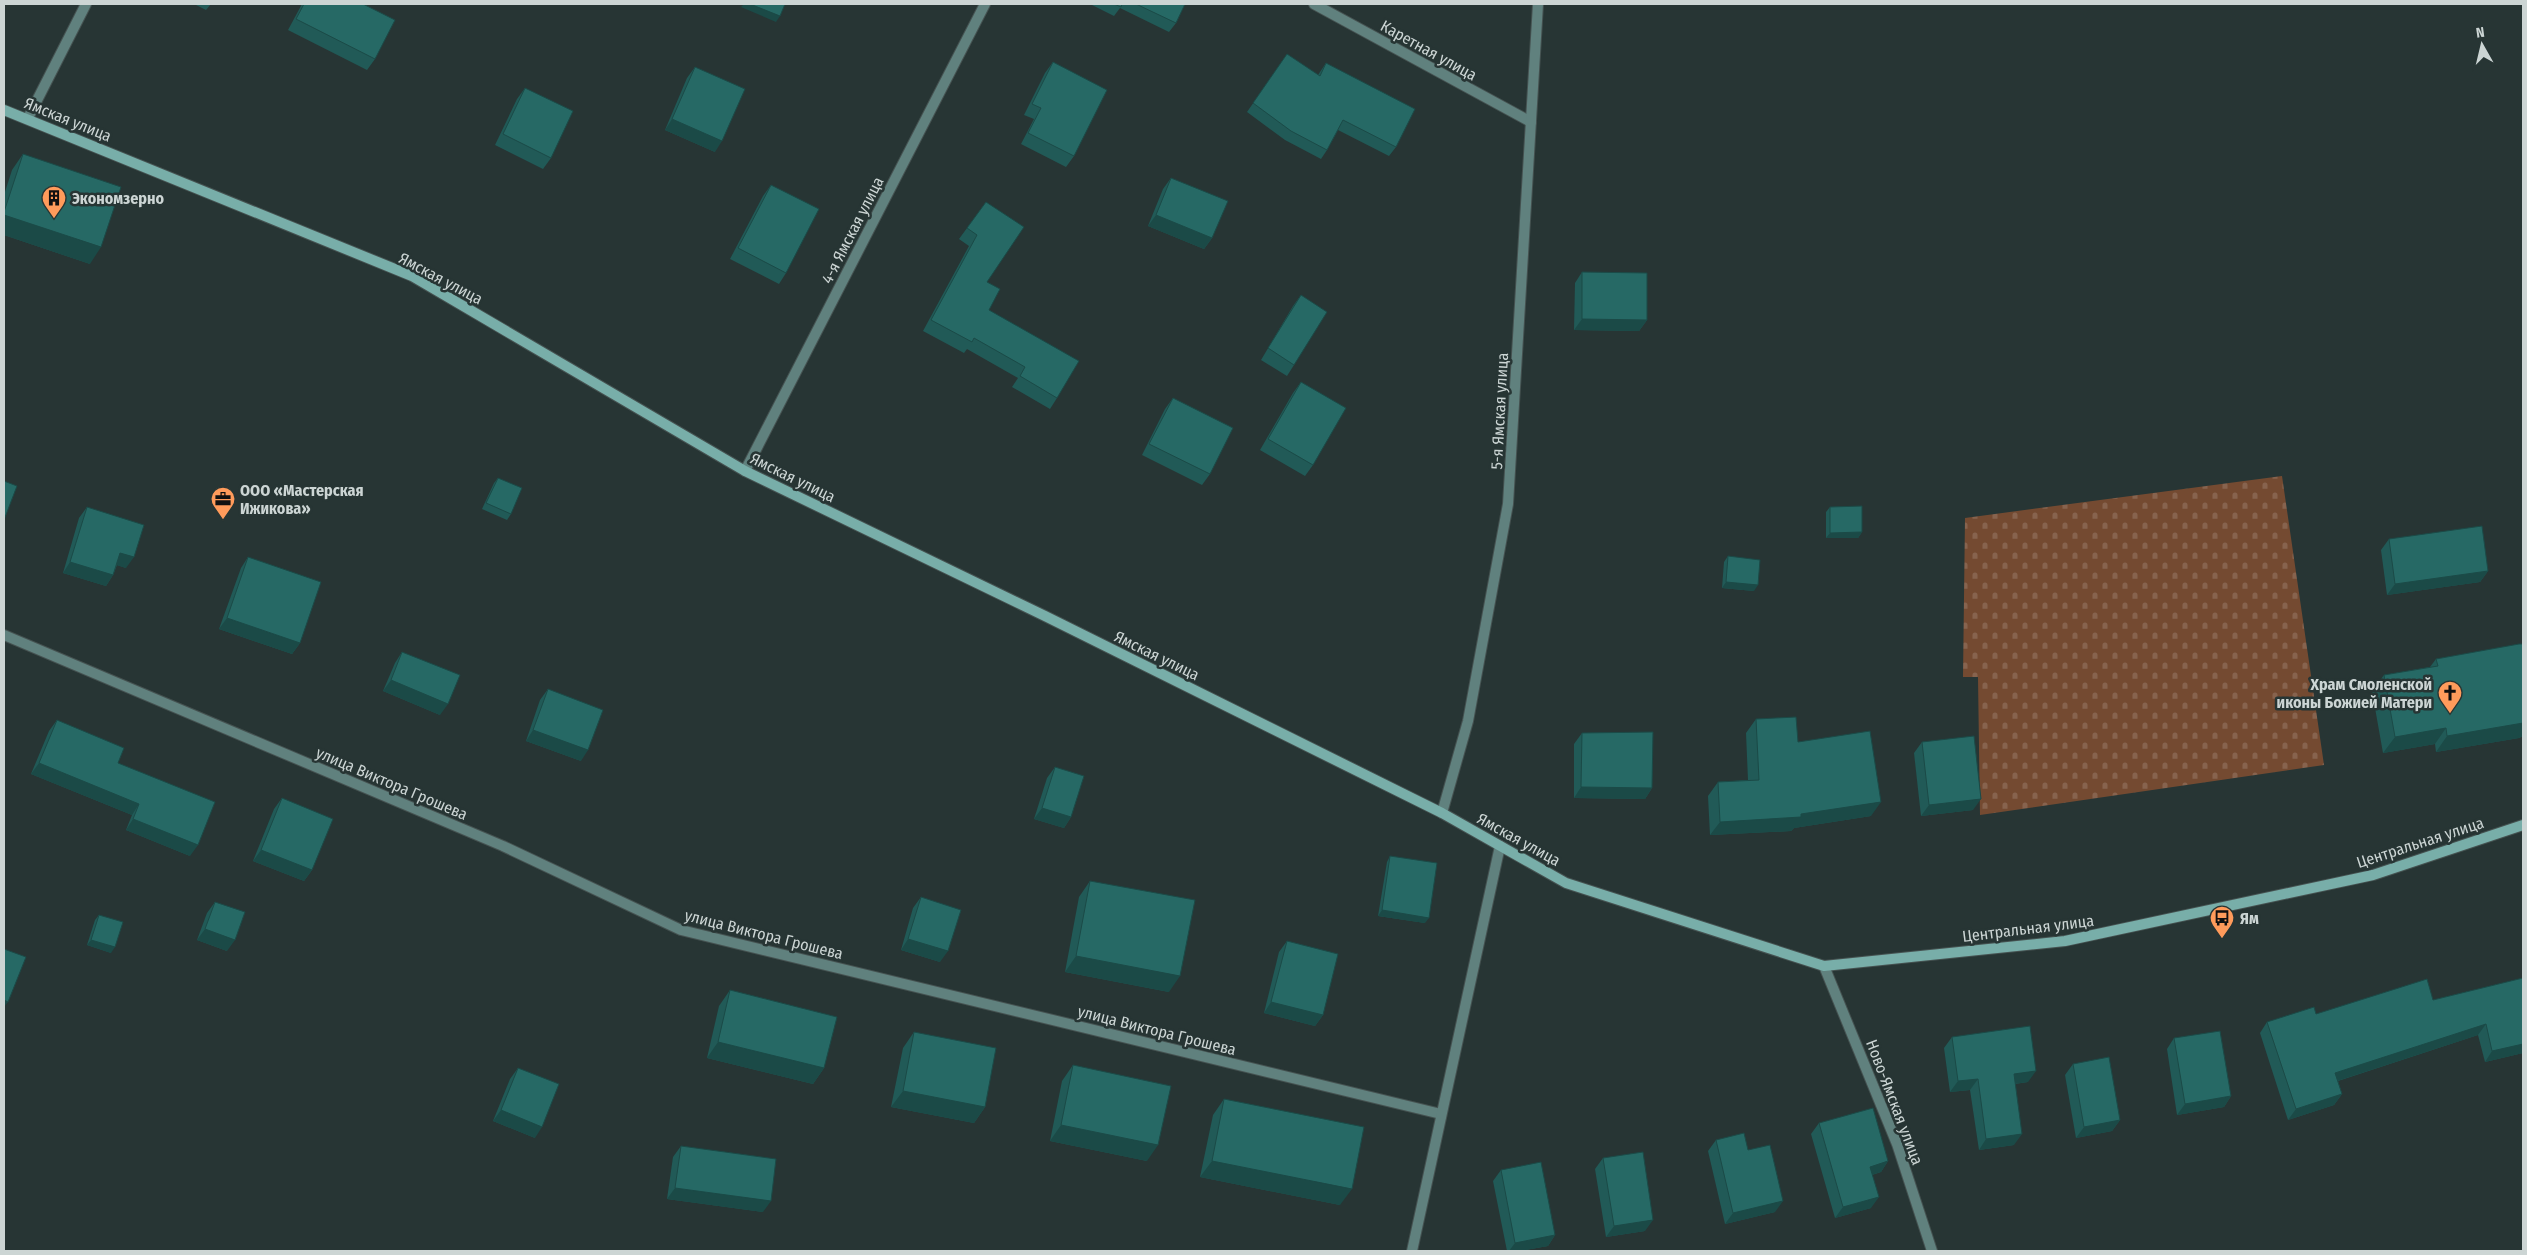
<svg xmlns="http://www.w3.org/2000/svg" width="2527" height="1255" font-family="'Fira Sans Condensed',sans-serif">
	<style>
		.cemetery { fill: url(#cemetery-stones) }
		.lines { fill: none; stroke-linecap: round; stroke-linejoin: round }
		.street-casing { stroke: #455251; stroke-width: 12 }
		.secondary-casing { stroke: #455251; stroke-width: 12 }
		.street { stroke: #60817e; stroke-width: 10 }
		.secondary { stroke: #78aea9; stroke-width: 10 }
		.wall { fill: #215a57 }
		.shaded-wall { fill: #1b4a47 }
		.building { fill: #266965; stroke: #1b4a47 }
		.labels { text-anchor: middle; stroke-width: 5; stroke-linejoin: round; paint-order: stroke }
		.street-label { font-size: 16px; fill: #ccd5d4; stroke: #273534 }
		.poi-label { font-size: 16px; font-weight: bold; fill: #ccd5d4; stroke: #273534; text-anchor: start }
	</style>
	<defs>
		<pattern id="cemetery-stones" width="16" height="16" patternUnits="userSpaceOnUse" patternTransform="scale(1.25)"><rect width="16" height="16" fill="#744a31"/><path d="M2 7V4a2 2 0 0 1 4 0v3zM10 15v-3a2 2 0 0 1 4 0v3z" fill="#87634e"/></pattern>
	</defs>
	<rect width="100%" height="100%" fill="#273534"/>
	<polygon class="cemetery" points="2282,476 2324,765 1980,815 1978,677 1963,677 1965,518"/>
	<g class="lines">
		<defs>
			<g id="street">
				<polyline points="1314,4 1531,122"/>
				<polyline points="28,118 86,4"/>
				<polyline points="745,471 985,4"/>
				<polyline points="4,635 503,846 681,930 1441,1114"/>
				<polyline points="1442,813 1468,721 1508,504 1538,4"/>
				<polyline points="1824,966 1897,1144 1932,1251"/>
				<polyline points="1412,1251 1500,846"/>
			</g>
			<polyline id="secondary" points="4,110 412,276 745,471 1045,616 1442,813 1566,883 1824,966 2065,941 2373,875 2523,825"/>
		</defs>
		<use href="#street" class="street-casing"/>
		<use href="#secondary" class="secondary-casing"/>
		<use href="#street" class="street"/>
		<use href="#secondary" class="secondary"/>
	</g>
	<g class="wall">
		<polygon points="194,4 211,4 206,10"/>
		<polygon points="302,4 363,4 375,59 367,70 288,30"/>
		<polygon points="1090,4 1185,4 1176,23 1169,32 1120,8 1114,16"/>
		<polygon points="1287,54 1318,75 1326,63 1396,147 1389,156 1338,130 1327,150 1321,159 1285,140 1247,112"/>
		<polygon points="1053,62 1074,156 1066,167 1021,144 1034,119 1024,115 1045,73"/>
		<polygon points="695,67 715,152 665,130 687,78"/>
		<polygon points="525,88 551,158 543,169 495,145 517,99"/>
		<polygon points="23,154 90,264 4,235 4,195 12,170"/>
		<polygon points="1171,178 1212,238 1204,249 1148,226 1163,189"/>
		<polygon points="771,185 786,273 779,284 730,259 763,196"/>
		<polygon points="986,202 987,282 989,310 1057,398 1050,409 1012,387 1018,378 967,349 964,353 923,331 969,246 959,239"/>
		<polygon points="1582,272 1647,320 1639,331 1574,330 1575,283"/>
		<polygon points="1301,295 1294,365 1287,376 1261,360 1293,306"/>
		<polygon points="1301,382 1313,465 1305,476 1260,450 1293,393"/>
		<polygon points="1173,398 1210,474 1202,485 1142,455 1165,409"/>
		<polygon points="498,478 511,514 507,520 482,509 494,483"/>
		<polygon points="87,507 126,568 117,565 113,575 106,586 63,573 79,518"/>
		<polygon points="1830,507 1862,532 1858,538 1826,538 1826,512"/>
		<polygon points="2389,539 2488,571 2480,582 2387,595 2381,550"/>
		<polygon points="1728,556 1754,591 1722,588 1724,562"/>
		<polygon points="248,557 300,643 292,654 219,629 241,568"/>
		<polygon points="2523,644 2523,736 2519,738 2436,752 2435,744 2383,753 2372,691 2384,675 2430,667 2436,659"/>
		<polygon points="402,652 440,715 383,691 395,663"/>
		<polygon points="548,689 581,761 526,741 540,700"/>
		<polygon points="1756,719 1798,742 1871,816 1794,828 1791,831 1710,835 1708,796 1718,782 1748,780 1746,733"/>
		<polygon points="57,720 118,763 190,856 126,830 132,815 31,774 49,731"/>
		<polygon points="1582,733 1652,788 1645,799 1574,798 1574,744"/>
		<polygon points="1922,742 1973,810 1921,816 1914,753"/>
		<polygon points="1055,767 1071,817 1064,828 1034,819 1047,778"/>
		<polygon points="282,798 312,870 304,881 253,861 274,809"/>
		<polygon points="1390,856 1425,923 1378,916 1387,862"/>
		<polygon points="1090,881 1169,992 1065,972 1079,897"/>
		<polygon points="921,897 940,962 901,950 913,908"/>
		<polygon points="215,902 227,951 197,940 207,913"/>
		<polygon points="99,915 111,953 87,945 95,920"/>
		<polygon points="1287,941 1323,1015 1315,1026 1264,1013 1279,952"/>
		<polygon points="2523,978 2523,1053 2485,1062 2478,1035 2338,1081 2342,1094 2334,1105 2288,1120 2260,1033 2267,1022 2316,1014 2433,1000"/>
		<polygon points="730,990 824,1068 813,1084 707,1058 719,1006"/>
		<polygon points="914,1032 985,1107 974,1123 891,1107 903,1048"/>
		<polygon points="1952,1037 2028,1082 2015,1084 2014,1145 1979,1150 1970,1090 1950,1092 1944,1048"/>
		<polygon points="2174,1038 2231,1096 2224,1107 2177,1115 2167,1049"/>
		<polygon points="2073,1064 2120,1120 2112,1131 2076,1138 2065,1075"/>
		<polygon points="1073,1065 1147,1161 1050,1141 1062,1081"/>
		<polygon points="518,1068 535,1138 493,1121 510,1079"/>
		<polygon points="1224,1099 1340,1205 1200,1177 1213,1115"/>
		<polygon points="1819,1123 1888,1161 1881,1172 1872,1175 1871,1208 1835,1218 1811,1134"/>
		<polygon points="1716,1140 1748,1150 1775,1212 1725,1224 1708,1151"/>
		<polygon points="681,1146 763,1212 667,1199 673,1157"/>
		<polygon points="1603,1158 1645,1231 1606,1237 1595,1169"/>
		<polygon points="1501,1170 1555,1235 1548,1246 1520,1251 1507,1251 1493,1181"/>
	</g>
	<g class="shaded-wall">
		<polygon points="744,4 750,4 780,16 776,22 741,7"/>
		<polygon points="672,119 722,141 715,152 665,130"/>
		<polygon points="4,215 101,247 90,264 4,235"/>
		<polygon points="1156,215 1212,238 1204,249 1148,226"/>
		<polygon points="1582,319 1647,320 1639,331 1574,330"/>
		<polygon points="1862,532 1858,538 1826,538 1830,533"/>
		<polygon points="120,553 134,557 126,568 113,564"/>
		<polygon points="70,562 113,575 106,586 63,573"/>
		<polygon points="2488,571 2480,582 2387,595 2395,584"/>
		<polygon points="1726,582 1758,585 1754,591 1722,588"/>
		<polygon points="227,618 300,643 292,654 219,629"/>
		<polygon points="391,680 448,704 440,715 383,691"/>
		<polygon points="2523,723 2523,736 2519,738 2436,752 2447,736"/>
		<polygon points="2446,728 2435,744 2383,753 2395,737"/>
		<polygon points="533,730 588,750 581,761 526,741"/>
		<polygon points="39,763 139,804 132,815 31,774"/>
		<polygon points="1581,787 1652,788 1645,799 1574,798"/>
		<polygon points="1981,799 1973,810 1921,816 1929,805"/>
		<polygon points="1881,802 1871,816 1794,828 1791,831 1710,835 1720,822 1801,814"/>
		<polygon points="1042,808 1071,817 1064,828 1034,819"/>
		<polygon points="133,819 198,845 190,856 126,830"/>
		<polygon points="261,850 312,870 304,881 253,861"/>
		<polygon points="1382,910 1429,918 1425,923 1378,916"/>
		<polygon points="205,929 235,940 227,951 197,940"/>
		<polygon points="908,939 948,951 940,962 901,950"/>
		<polygon points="91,940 115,947 111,953 87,945"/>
		<polygon points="1076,956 1180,976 1169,992 1065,972"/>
		<polygon points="4,1000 8,1002 4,1007"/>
		<polygon points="1271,1002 1323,1015 1315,1026 1264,1013"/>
		<polygon points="2486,1024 2478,1035 2328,1084 2335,1073"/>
		<polygon points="718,1042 824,1068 813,1084 707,1058"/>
		<polygon points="2523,1044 2523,1053 2485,1062 2492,1051"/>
		<polygon points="2036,1071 2028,1082 2006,1085 2014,1074"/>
		<polygon points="1978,1079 1970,1090 1950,1092 1958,1081"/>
		<polygon points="903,1091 985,1107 974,1123 891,1107"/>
		<polygon points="2342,1094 2334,1105 2288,1120 2296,1109"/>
		<polygon points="2231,1096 2224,1107 2177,1115 2185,1104"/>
		<polygon points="501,1110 542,1127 535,1138 493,1121"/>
		<polygon points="2120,1120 2112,1131 2076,1138 2084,1127"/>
		<polygon points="1061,1125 1158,1145 1147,1161 1050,1141"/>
		<polygon points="2022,1134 2014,1145 1979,1150 1986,1139"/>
		<polygon points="1212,1161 1352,1189 1340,1205 1200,1177"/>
		<polygon points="1888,1161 1881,1172 1862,1178 1870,1167"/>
		<polygon points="675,1188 771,1201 763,1212 667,1199"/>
		<polygon points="1879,1197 1871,1208 1835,1218 1843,1207"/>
		<polygon points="1783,1201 1775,1212 1725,1224 1733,1213"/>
		<polygon points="1653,1220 1645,1231 1606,1237 1614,1226"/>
		<polygon points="1555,1235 1548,1246 1520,1251 1509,1251 1515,1243"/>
	</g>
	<g class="building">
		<polygon points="304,4 363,4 395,20 375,59 296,19"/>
		<polygon points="750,4 785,4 780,16"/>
		<polygon points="1114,4 1122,4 1121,7"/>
		<polygon points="1136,4 1185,4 1176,23"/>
		<polygon points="1287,54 1320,76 1326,63 1415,109 1396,147 1343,120 1327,150 1291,131 1253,103"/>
		<polygon points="1053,62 1107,90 1074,156 1028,133 1041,108 1032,104"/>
		<polygon points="695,67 745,89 722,141 672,119"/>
		<polygon points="525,88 573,111 551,158 503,134"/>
		<polygon points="23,154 121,187 101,247 4,215 4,212"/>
		<polygon points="1171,178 1228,201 1212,238 1156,215"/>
		<polygon points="771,185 819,209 786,273 738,248"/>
		<polygon points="986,202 1024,227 987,282 1000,289 989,310 1079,361 1057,398 1020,376 1025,367 974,338 972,342 931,320 977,235 967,228"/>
		<polygon points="1582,272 1647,273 1647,320 1582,319"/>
		<polygon points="1301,295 1327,312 1294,365 1268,348"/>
		<polygon points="1301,382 1346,408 1313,465 1268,439"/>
		<polygon points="1173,398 1233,428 1210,474 1149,444"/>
		<polygon points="498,478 522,488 511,514 486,503"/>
		<polygon points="4,481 17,486 4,520"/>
		<polygon points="1862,506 1862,532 1830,533 1830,507"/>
		<polygon points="87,507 144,525 134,557 120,553 113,575 70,562"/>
		<polygon points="2482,526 2488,571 2395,584 2389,539"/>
		<polygon points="1728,556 1760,560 1758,585 1726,582"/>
		<polygon points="248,557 321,582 300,643 227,618"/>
		<polygon points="2519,644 2523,644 2523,723 2447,736 2446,728 2395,737 2384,675 2438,666 2436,659"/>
		<polygon points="402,652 460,675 448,704 391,680"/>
		<polygon points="548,689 603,710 588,750 533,730"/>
		<polygon points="1796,717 1798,742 1870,731 1881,802 1801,814 1801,817 1720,822 1718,782 1759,780 1756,719"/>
		<polygon points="57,720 124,748 118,763 215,802 198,845 133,819 139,804 39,763"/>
		<polygon points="1653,732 1652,788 1581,787 1582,733"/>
		<polygon points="1974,736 1981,799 1929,805 1922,742"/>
		<polygon points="1055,767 1084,776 1071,817 1042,808"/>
		<polygon points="282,798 333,819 312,870 261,850"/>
		<polygon points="1390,856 1437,863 1429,918 1382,910"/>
		<polygon points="1090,881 1195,900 1180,976 1076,956"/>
		<polygon points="921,897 961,910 948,951 908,939"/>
		<polygon points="215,902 245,912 235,940 205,929"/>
		<polygon points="99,915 123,922 115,947 91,940"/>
		<polygon points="1287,941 1338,954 1323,1015 1271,1002"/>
		<polygon points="4,949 26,957 8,1002 4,1000"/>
		<polygon points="2523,978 2523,1044 2492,1051 2486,1024 2335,1073 2342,1094 2296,1109 2267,1022 2314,1007 2316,1014 2427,979 2433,1000"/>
		<polygon points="730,990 837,1017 824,1068 718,1042"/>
		<polygon points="2030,1026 2036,1071 2014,1074 2022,1134 1986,1139 1978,1079 1958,1081 1952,1037"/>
		<polygon points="2220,1031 2231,1096 2185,1104 2174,1038"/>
		<polygon points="914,1032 996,1048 985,1107 903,1091"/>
		<polygon points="2109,1057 2120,1120 2084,1127 2073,1064"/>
		<polygon points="1073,1065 1171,1086 1158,1145 1061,1125"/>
		<polygon points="518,1068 559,1084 542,1127 501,1110"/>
		<polygon points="1224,1099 1364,1127 1352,1189 1212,1161"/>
		<polygon points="1873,1108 1888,1161 1870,1167 1879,1197 1843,1207 1819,1123"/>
		<polygon points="1744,1133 1748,1150 1770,1145 1783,1201 1733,1213 1716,1140"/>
		<polygon points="681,1146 776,1159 771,1201 675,1188"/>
		<polygon points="1643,1152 1653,1220 1614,1226 1603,1158"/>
		<polygon points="1541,1162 1555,1235 1515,1243 1501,1170"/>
	</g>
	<defs>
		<symbol id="building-pin" viewBox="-11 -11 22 30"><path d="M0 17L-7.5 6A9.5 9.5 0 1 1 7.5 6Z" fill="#ff9b5b" stroke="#273534"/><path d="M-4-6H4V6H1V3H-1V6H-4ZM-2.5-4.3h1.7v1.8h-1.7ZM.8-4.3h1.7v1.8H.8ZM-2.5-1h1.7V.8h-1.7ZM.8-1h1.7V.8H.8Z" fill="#111"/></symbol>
		<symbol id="office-pin" viewBox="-11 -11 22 30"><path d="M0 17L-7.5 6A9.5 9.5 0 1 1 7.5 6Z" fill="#ff9b5b" stroke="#273534"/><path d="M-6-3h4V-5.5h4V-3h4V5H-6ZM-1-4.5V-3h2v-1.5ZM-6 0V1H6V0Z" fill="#111"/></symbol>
		<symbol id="church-pin" viewBox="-11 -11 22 30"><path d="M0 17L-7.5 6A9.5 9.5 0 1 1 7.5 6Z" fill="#ff9b5b" stroke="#273534"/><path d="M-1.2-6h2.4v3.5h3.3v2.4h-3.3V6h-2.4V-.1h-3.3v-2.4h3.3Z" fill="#111"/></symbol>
		<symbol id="bus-pin" viewBox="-11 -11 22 30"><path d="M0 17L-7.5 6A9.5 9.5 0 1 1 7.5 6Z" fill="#ff9b5b" stroke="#273534"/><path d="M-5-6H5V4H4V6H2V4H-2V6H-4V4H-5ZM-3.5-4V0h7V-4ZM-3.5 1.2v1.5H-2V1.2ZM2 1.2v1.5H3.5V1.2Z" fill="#111"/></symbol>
	</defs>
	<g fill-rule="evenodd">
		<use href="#building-pin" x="40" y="184" width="28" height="38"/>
		<use href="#office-pin" x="209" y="485" width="28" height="38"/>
		<use href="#church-pin" x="2436" y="679" width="28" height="38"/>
		<use href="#bus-pin" x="2208" y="904" width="28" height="38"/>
	</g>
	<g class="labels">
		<g class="street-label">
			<text transform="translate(1429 50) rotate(29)" y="6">Каретная улица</text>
			<text transform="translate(68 119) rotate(22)" y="6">Ямская улица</text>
			<text transform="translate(852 230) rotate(-63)" y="6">4-я Ямская улица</text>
			<text transform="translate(441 278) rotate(28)" y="6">Ямская улица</text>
			<text transform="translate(1499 411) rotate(-87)" y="6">5-я Ямская улица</text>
			<text transform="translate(793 477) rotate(26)" y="6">Ямская улица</text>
			<text transform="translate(1157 655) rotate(26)" y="6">Ямская улица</text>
			<text transform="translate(392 783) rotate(23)" y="6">улица Виктора Грошева</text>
			<text transform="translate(1519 839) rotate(29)" y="6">Ямская улица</text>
			<text transform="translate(2420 842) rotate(-18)" y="6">Центральная улица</text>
			<text transform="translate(2028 928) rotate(-7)" y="6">Центральная улица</text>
			<text transform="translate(764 934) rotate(14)" y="6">улица Виктора Грошева</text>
			<text transform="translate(1157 1030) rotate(14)" y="6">улица Виктора Грошева</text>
			<text transform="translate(1895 1102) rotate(69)" y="6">Ново-Ямская улица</text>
		</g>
		<g class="poi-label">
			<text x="72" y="204">Экономзерно</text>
			<text x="240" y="496">ООО «Мастерская<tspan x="240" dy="18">Ижикова»</tspan></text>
			<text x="2432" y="690" text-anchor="end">Храм Смоленской<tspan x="2432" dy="18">иконы Божией Матери</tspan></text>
			<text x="2240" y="924">Ям</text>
		</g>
	</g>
	<rect width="2527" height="1255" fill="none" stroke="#ccd5d4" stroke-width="10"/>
	<g transform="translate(2482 45) rotate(352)" stroke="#273534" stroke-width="4" paint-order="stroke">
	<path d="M0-4L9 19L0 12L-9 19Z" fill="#ccd5d4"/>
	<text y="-8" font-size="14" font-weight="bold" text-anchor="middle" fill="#ccd5d4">N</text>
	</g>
</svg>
